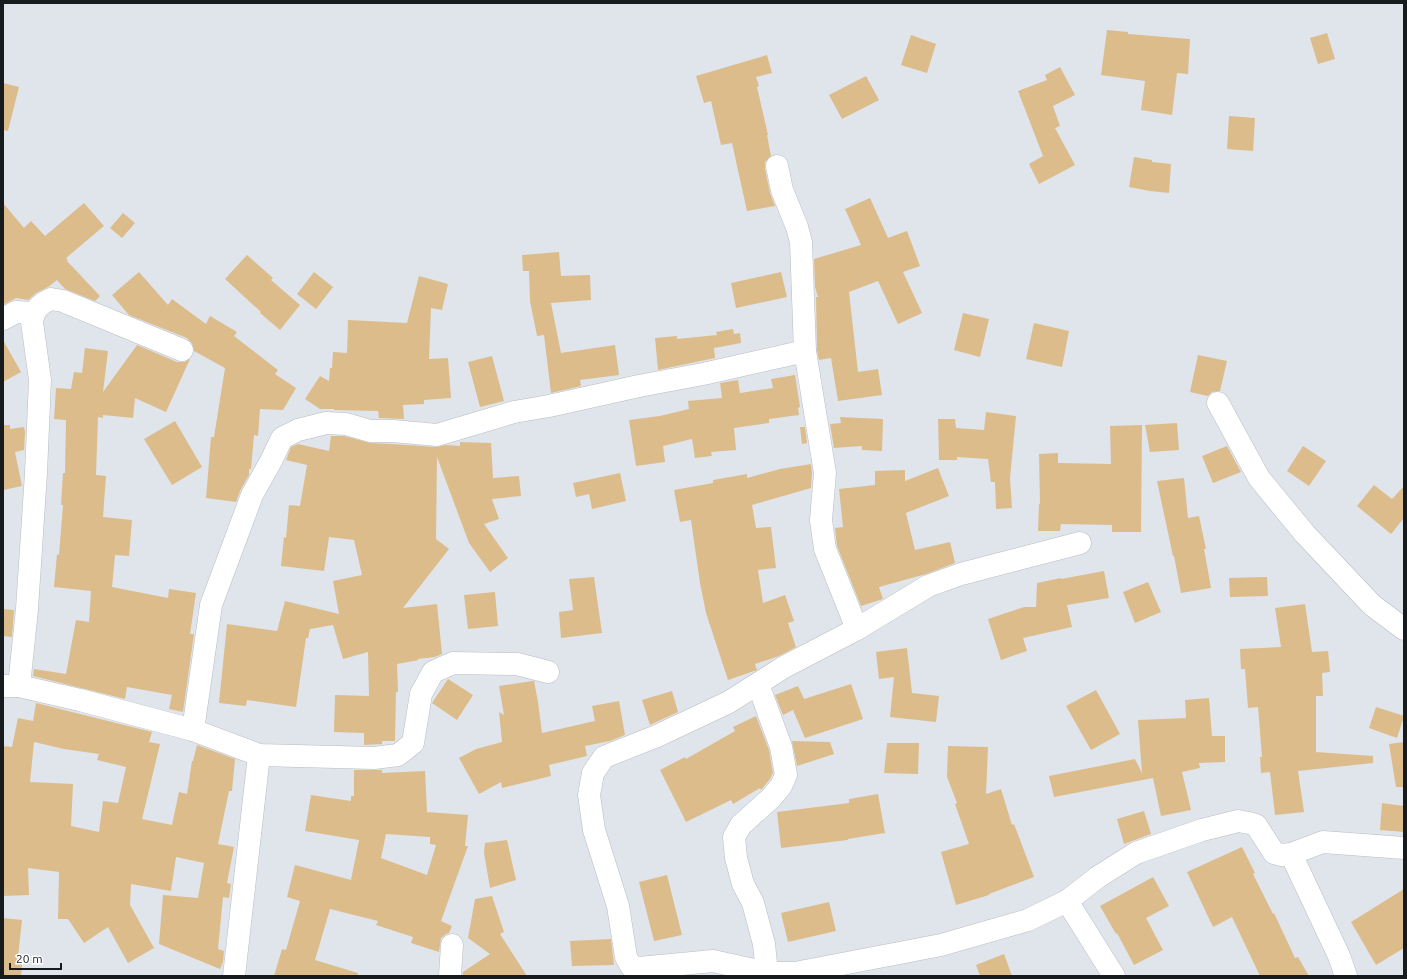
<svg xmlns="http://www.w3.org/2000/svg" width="1407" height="979" font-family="Ubuntu,sans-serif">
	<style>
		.building { fill: #ddbc8b; fill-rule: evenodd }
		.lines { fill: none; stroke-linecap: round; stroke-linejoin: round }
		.minor-casing { stroke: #b7bdc2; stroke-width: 23 }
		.minor { stroke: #fff; stroke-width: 22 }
	</style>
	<rect width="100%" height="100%" fill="#dfe5eb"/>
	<g class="building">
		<polygon points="1107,30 1128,32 1128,34 1190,39 1188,74 1177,73 1172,115 1141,110 1145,81 1101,75"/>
		<polygon points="1327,33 1335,59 1318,64 1310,38"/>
		<polygon points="911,35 936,44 927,73 901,65"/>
		<polygon points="767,55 772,73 756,77 759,86 757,87 768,135 767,135 771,156 765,162 765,169 770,193 775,206 747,211 732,143 721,145 711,101 704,103 696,76"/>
		<polygon points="1060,67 1075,95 1053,106 1060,126 1055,128 1075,165 1039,184 1029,164 1043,156 1018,91 1047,80 1045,75"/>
		<polygon points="866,76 879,100 842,119 829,95"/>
		<polygon points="3,83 19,87 8,131 3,130"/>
		<polygon points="1229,116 1255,118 1253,151 1227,149"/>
		<polygon points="1134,157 1152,160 1152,162 1171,164 1169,193 1150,191 1129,187"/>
		<polygon points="870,198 888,238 907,231 920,266 903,272 922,313 898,324 878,281 849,292 858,372 878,369 882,395 838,401 831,358 819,360 817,350 816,297 818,297 815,287 814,259 861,245 845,209"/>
		<polygon points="3,203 24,228 31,221 45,236 84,203 104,226 66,258 68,260 67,261 100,296 95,301 65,289 57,280 48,287 36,293 28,300 16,298 3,305"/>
		<polygon points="123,213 135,223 122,238 110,228"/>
		<polygon points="559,252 561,276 590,275 591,300 551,303 561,353 615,345 619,375 580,380 581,386 551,393 544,335 537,336 530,301 529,271 523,271 522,255"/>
		<polygon points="247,255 273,278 271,280 300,305 280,330 260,313 261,312 225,279"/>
		<polygon points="139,272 168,305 172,299 206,324 210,316 237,332 234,336 278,370 275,374 296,388 283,410 260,409 258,436 254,435 251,469 249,469 249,475 241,489 236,502 206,498 211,437 214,437 225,368 194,351 192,343 187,338 129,315 112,295"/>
		<polygon points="314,272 333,287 316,309 297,294"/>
		<polygon points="781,272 787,297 736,308 731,283"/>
		<polygon points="419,276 448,284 442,310 431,308 429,359 448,358 451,398 424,400 424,404 403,405 404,419 379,418 378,411 334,410 334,409 320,409 305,399 320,376 329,381 330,368 332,368 333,352 347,353 348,320 407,323"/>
		<polygon points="963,313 989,319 980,357 954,350"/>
		<polygon points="1034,323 1069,331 1062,367 1026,359"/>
		<polygon points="733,329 734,334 740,333 741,343 714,348 715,358 658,370 655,338 677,336 677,339 717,335 716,332"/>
		<polygon points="3,340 21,372 3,382"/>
		<polygon points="137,345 177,362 184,362 190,359 166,412 135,398 133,418 103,415 103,418 98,417 96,475 106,476 103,517 132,520 129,556 115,555 112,587 168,598 169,589 196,593 190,634 194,634 183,712 169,709 172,695 127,687 125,699 33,676 34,669 66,674 76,620 89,622 91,591 54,587 57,554 59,555 63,505 61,505 63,473 65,473 66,420 54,419 56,388 71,389 74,372 82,373 85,348 108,351 103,392"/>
		<polygon points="1198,355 1227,361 1220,391 1212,392 1208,396 1190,392"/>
		<polygon points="492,356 504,401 480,407 468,362"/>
		<polygon points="795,375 800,407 798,408 799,415 769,419 769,423 734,428 736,450 711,452 712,456 695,458 692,439 663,446 665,462 636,466 629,420 660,416 689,409 688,401 722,398 720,383 738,380 740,393 773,388 771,379"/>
		<polygon points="986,412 1016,416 1010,478 1012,508 996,509 995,482 991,482 988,459 957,457 957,460 939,460 938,419 955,419 956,428 984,430"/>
		<polygon points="840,417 883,419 882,451 862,450 862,446 834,448 830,424 841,423"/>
		<polygon points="175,421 202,467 172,485 144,439"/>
		<polygon points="1177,423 1179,450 1150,452 1145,425"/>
		<polygon points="3,425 10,425 10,429 24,427 25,432 24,450 15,452 22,486 3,490"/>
		<polygon points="1142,425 1141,532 1112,532 1112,525 1061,524 1060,531 1038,531 1039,504 1040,504 1039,454 1058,453 1058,463 1111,464 1110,426"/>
		<polygon points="800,427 805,427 807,443 802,444"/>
		<polygon points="331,436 344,436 370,443 392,444 436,447 446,445 460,446 460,442 491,443 493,478 519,476 521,496 492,499 499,519 484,524 508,558 490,572 469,543 437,457 436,539 449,549 403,608 437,604 442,654 435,657 417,659 419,660 397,664 398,692 396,692 395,741 382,741 382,744 364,745 364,733 334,732 335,695 369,696 368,652 343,659 333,625 310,629 308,638 306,638 296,707 247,700 246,706 219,703 227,624 277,631 285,601 339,614 333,581 362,575 354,540 329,537 324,571 281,566 284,537 286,538 289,505 300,506 307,465 286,460 291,447 298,444 329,451"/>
		<polygon points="1227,446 1241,472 1213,483 1202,456"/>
		<polygon points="1303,446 1326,461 1309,486 1287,471"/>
		<polygon points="811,464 812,473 811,488 752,505 756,528 771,527 776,568 758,570 763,603 785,595 794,621 788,623 796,647 779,656 755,664 757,670 754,671 728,680 706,613 700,583 691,520 680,522 674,490 713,483 713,480 747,474 747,478 780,469"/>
		<polygon points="938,468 949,496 906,513 915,550 950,542 955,563 926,574 879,587 883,599 861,606 837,546 835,528 843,527 839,489 875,485 875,471 905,470 905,481"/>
		<polygon points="620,473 626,501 592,509 589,494 576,497 573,483"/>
		<polygon points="1184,478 1188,518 1199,516 1206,549 1204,549 1211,588 1181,593 1174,556 1173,556 1157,481"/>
		<polygon points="1374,485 1392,499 1404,486 1404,518 1391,534 1357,506"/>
		<polygon points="1104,571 1109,598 1067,605 1072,627 1023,638 1027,651 1001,660 988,619 1024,607 1036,607 1037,583 1061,578 1061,579"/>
		<polygon points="594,577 602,633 561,638 559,612 573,610 569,579"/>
		<polygon points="1267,577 1268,596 1230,597 1229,578"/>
		<polygon points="1148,582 1161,612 1135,623 1123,592"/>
		<polygon points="495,592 498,626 468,629 464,595"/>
		<polygon points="1305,604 1312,652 1328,651 1330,672 1322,673 1323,696 1316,696 1316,752 1373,756 1373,763 1298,771 1304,812 1275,815 1270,772 1261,773 1260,757 1262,757 1258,707 1248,708 1245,669 1241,669 1240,649 1281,647 1275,608"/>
		<polygon points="3,609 14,610 12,637 3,636"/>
		<polygon points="907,648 912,693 939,696 936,722 890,717 894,677 879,679 876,652"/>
		<polygon points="448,679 473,695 457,720 432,703"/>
		<polygon points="532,681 534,681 538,702 542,733 595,721 592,706 619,701 625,735 610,741 585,746 587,756 549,765 551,776 502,788 501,782 479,794 459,758 476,749 502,742 499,712 504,715 499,686"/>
		<polygon points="851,684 863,719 805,738 793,710 783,715 775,695 798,686 804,699"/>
		<polygon points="1096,690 1120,734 1091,750 1066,706"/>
		<polygon points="672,691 678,712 650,725 642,700"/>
		<polygon points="1209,698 1212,736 1225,736 1225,762 1199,763 1200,768 1182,772 1191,810 1161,816 1153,778 1054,797 1049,776 1135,759 1142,773 1138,720 1186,718 1185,700"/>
		<path d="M 36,703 L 152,732 L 149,742 L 160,744 L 142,819 L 172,825 L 179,792 L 187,794 L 192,761 L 193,761 L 197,745 L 235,759 L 232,791 L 229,791 L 218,844 L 234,847 L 227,883 L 231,884 L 229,898 L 223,897 L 218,949 L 224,951 L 223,962 L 220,969 L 159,944 L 163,895 L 198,898 L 204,863 L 176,857 L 171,891 L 131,884 L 130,905 L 154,948 L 128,963 L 108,927 L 84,943 L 68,919 L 58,919 L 59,872 L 28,868 L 29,895 L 3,896 L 3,746 L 12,747 L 18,718 L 33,721 ZM 34,742 L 64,749 L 99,754 L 97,760 L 126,767 L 118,803 L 103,801 L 99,832 L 71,826 L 73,784 L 30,782 Z"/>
		<polygon points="1376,707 1404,716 1397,738 1369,728"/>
		<polygon points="756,716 769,750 773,773 770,779 761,790 760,788 733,804 731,800 686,822 660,770 685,757 686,759 735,731 733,727"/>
		<polygon points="792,741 830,742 834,754 797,766"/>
		<polygon points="1404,742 1404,787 1396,787 1389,744"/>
		<polygon points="887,743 919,743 918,774 884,773"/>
		<polygon points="948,746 988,747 986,794 1001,789 1012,825 1014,824 1034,877 989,894 989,895 956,905 941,852 969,844 955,804 957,803 947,777"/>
		<path d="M 354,770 L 382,770 L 382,773 L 425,771 L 427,812 L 468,815 L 465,846 L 468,846 L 441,921 L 452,926 L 449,933 L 446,934 L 441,938 L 439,952 L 411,943 L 413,937 L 376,925 L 378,921 L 330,909 L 315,960 L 358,973 L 357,976 L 274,976 L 282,949 L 286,950 L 300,901 L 287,897 L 295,865 L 351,880 L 359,840 L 305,831 L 311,795 L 351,801 L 351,796 L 354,796 ZM 386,834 L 430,837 L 430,844 L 436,845 L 427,875 L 381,858 Z"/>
		<polygon points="878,794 885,833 848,839 848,840 781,848 777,812 849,803 849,799"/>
		<polygon points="1382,803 1404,806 1404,832 1380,830"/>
		<polygon points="1144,811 1151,834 1124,844 1117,819"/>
		<polygon points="507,840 516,880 490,888 484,853 485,843"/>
		<polygon points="1242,847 1255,873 1253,874 1273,914 1274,913 1295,958 1298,957 1309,976 1260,976 1232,917 1213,927 1187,872"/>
		<polygon points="667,875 682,935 654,941 639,882"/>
		<polygon points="1153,877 1169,906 1146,918 1163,950 1134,965 1117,933 1116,934 1100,906"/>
		<polygon points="1404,889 1404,948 1376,965 1351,922"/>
		<polygon points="492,896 504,932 500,934 527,976 463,976 463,972 490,954 468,938 475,899"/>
		<polygon points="829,902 836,931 788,942 781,913"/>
		<polygon points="3,918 22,920 18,957 23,957 21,976 3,976"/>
		<polygon points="611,939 614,965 572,966 570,941"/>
		<polygon points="1004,954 1012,976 980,976 976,965"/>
	</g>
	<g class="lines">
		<defs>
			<g id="minor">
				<polyline points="777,166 782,190 797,227 801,242 805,351 825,473 821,520 825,549 857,629"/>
				<polyline points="3,319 16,312 33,313"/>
				<polyline points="1218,403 1259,478 1305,534 1372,605 1404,629"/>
				<polyline points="1080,543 961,574 928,586 857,629 784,667 729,702 657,736 604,757 593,773 589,795 594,830 618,906 626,957 631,966 639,968 713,961 767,973 795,973 941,945 1028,920 1067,901 1098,877 1136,853 1202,830 1238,821 1249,823 1256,825 1274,853 1282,855 1291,854 1323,842 1404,848"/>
				<polyline points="758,684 781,747 786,775 781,786 771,798 741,825 734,837 736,858 743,884 753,903 764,944 767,973"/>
				<polyline points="3,686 19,686 80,700 193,730 259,755 374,758 398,755 413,743 421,694 433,672 453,663 517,664 548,672"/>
				<path d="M 19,686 L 27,609 L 36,473 L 40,380 L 32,322 C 34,309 40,304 51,299 L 63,301 L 182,350"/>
				<polyline points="193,730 211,605 252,495 271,461 282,438 298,430 326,423 346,424 370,431 393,431 437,435 514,412 549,406 639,386 703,374 805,351"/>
				<polyline points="1291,854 1339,956 1346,976"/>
				<polyline points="1067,901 1114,976"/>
				<polyline points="234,976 259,755"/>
				<polyline points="450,976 452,945"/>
			</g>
		</defs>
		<use href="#minor" class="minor-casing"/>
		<use href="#minor" class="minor"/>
	</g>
	<rect width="1407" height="979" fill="none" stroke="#181b1d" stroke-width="8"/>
	<path d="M10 963v6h51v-6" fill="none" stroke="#181b1d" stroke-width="2"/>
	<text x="16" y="963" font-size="12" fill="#181b1d" stroke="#ffffff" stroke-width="3" paint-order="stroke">20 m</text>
</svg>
